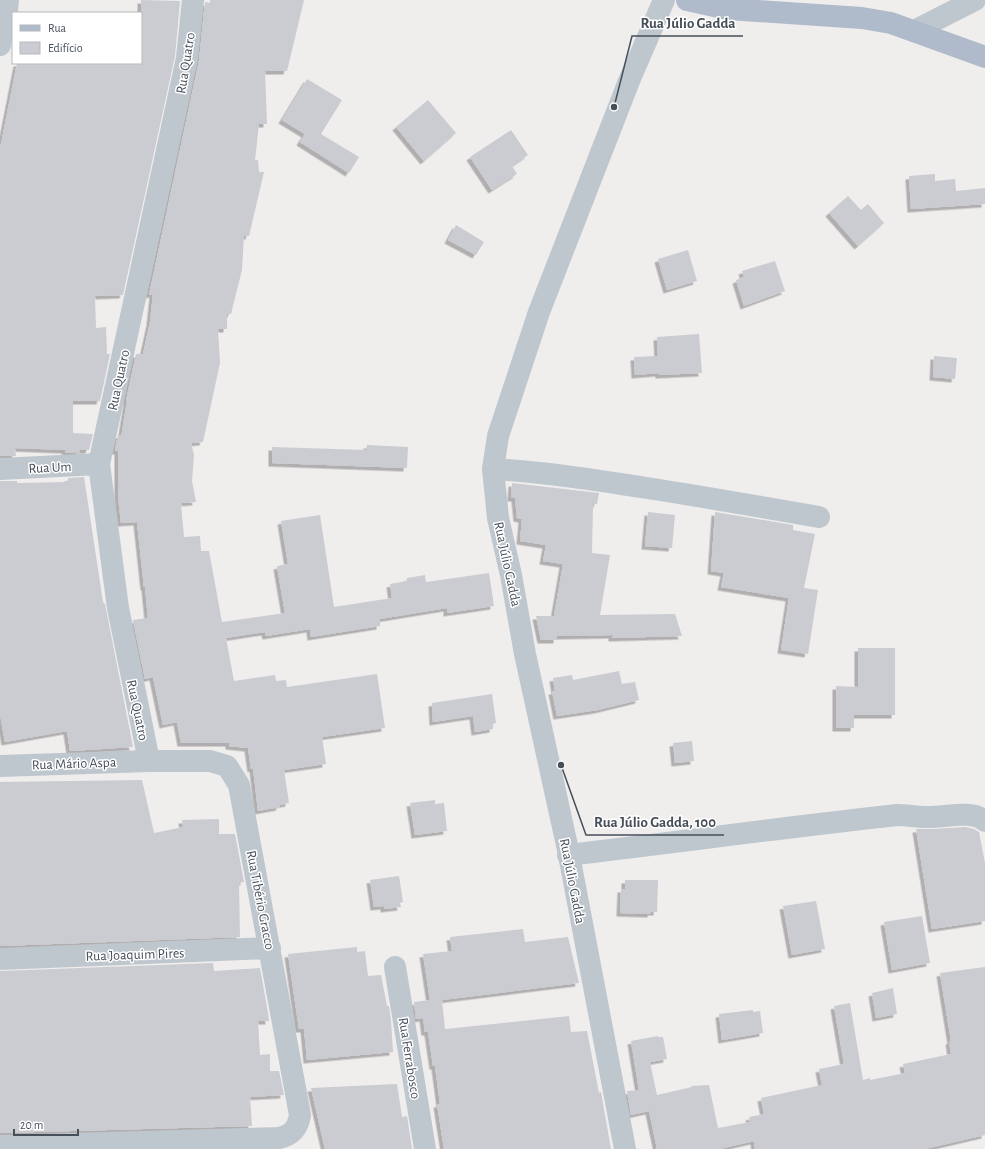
<svg xmlns="http://www.w3.org/2000/svg" width="985" height="1149" font-family="'Alegreya Sans',sans-serif">
	<style>
		.building { fill: #caccd2; filter: url(#shadow) }
		.lines { fill: none; stroke-linecap: round; stroke-linejoin: round }
		.minor { stroke: #bfc7ce; stroke-width: 22 }
		.major { stroke: #afbbca; stroke-width: 22 }
		.labels { text-anchor: middle; stroke-width: 3; stroke-linejoin: round; paint-order: stroke }
		.street-label { font-size: 14px; fill: #474f59; stroke: #fff }
		.leader { fill: none; stroke: #474f59; stroke-width: 1.5 }
		.callout-dot { fill: #474f59; stroke: #fff; stroke-width: 1.5 }
		.callout-label { font-size: 15px; text-anchor: middle; font-weight: bold; fill: #474f59; stroke: #fff; stroke-width: 3; stroke-linejoin: round; paint-order: stroke }
	</style>
	<defs>
		<filter id="shadow"><feDropShadow dx="-3.5" dy="3.5" stdDeviation="0" flood-color="#0004"/></filter>
	</defs>
	<rect width="100%" height="100%" fill="#f0eded"/>
	<g class="building">
		<polygon points="141,0 180,1 175,56 123,295 95,296 96,328 106,327 107,354 110,354 100,401 73,401 73,433 93,434 89,450 80,450 80,452 66,453 65,450 15,448 16,456 0,456 0,144 1,144 17,63 141,63"/>
		<polygon points="210,0 304,0 287,71 265,71 267,124 259,124 255,160 258,160 259,172 264,172 249,236 244,236 242,270 231,314 227,314 227,329 218,329 220,363 203,442 191,443 194,455 192,481 196,502 181,503 184,537 200,536 201,551 209,551 222,622 285,613 277,566 288,564 281,521 320,515 334,607 392,598 390,584 407,581 407,578 425,575 426,582 489,573 494,606 447,613 447,608 380,619 380,626 311,637 310,629 266,636 265,632 226,638 234,681 275,675 276,681 286,680 287,687 377,674 385,728 322,737 326,764 284,770 289,803 279,805 280,807 258,811 253,768 251,769 248,748 229,746 229,743 181,743 177,722 163,725 153,677 145,679 133,620 148,618 145,587 144,587 137,522 121,523 118,496 118,451 115,451 118,435 121,435 122,432 127,401 126,401 136,354 143,354 150,322 153,294 149,295 199,61 205,2 210,3"/>
		<polygon points="307,79 342,100 321,134 359,157 349,173 300,142 305,134 282,120"/>
		<polygon points="428,100 456,133 424,161 396,127"/>
		<polygon points="511,130 528,155 512,166 517,174 492,190 470,157"/>
		<polygon points="935,174 935,181 955,179 956,191 985,188 985,204 911,209 909,176"/>
		<polygon points="848,196 861,210 868,204 884,223 858,246 829,213"/>
		<polygon points="456,225 484,242 476,255 448,240"/>
		<polygon points="688,250 697,281 667,290 658,259"/>
		<polygon points="775,261 785,291 744,306 736,280 744,277 742,271"/>
		<polygon points="699,334 702,373 659,375 659,373 635,375 634,357 658,356 657,337"/>
		<polygon points="934,356 957,358 955,379 933,377"/>
		<polygon points="367,445 408,447 407,468 272,463 272,447 366,450"/>
		<polygon points="84,477 103,602 105,604 133,747 70,751 67,731 5,742 0,714 0,481 17,481 17,483 68,482 68,478"/>
		<polygon points="512,483 599,493 597,504 593,504 592,553 610,555 600,615 675,614 682,636 612,638 612,635 557,636 557,640 541,640 536,616 554,616 563,564 543,561 546,545 520,541 522,519 517,518 515,498 511,498"/>
		<polygon points="648,512 675,515 672,548 645,546"/>
		<polygon points="715,512 793,525 793,530 815,534 804,588 818,590 808,654 781,650 789,598 721,587 724,573 711,571"/>
		<polygon points="858,648 895,648 895,715 854,715 854,728 836,728 836,686 858,687"/>
		<polygon points="619,671 622,684 635,682 639,700 598,710 557,716 552,691 555,691 553,678 572,675 573,680"/>
		<polygon points="492,694 496,723 493,724 493,729 475,732 473,716 433,722 432,703"/>
		<polygon points="692,741 694,761 675,763 673,743"/>
		<polygon points="142,780 154,833 183,827 182,820 219,819 219,834 235,834 244,882 239,883 240,937 0,946 0,782"/>
		<polygon points="435,800 435,804 444,803 447,831 415,835 410,803"/>
		<polygon points="965,827 974,829 979,832 985,863 985,921 932,929 916,829 933,829"/>
		<polygon points="399,876 403,902 400,903 401,907 384,909 384,906 374,907 370,880"/>
		<polygon points="625,880 658,880 657,912 651,912 651,914 620,913 621,889 625,889"/>
		<polygon points="816,901 825,949 792,955 783,906"/>
		<polygon points="922,916 930,963 892,970 884,922"/>
		<polygon points="523,929 525,942 568,937 579,983 442,1000 445,1029 569,1016 571,1032 587,1031 599,1093 601,1092 611,1149 444,1149 437,1104 440,1104 435,1066 433,1066 428,1032 425,1032 423,1018 416,1019 414,1002 430,1000 423,954 452,951 450,937"/>
		<polygon points="357,947 357,952 365,951 368,976 381,975 387,1006 389,1006 391,1021 393,1052 307,1060 304,1029 299,1029 288,954"/>
		<polygon points="213,963 214,971 260,968 268,1013 269,1021 258,1021 260,1055 270,1054 270,1071 279,1071 284,1095 250,1097 252,1126 0,1133 0,971"/>
		<polygon points="985,967 985,1135 925,1149 755,1149 754,1141 719,1149 657,1149 649,1111 631,1115 627,1091 639,1090 631,1041 658,1036 658,1037 663,1037 667,1059 650,1062 657,1095 692,1087 691,1086 709,1085 718,1128 750,1122 749,1117 764,1114 761,1098 822,1085 819,1069 844,1064 834,1006 850,1003 863,1080 870,1078 870,1080 905,1073 903,1064 951,1054 949,1041 951,1041 940,973"/>
		<polygon points="893,988 897,1014 876,1018 872,993"/>
		<polygon points="753,1010 753,1012 760,1011 763,1033 722,1040 719,1014"/>
		<polygon points="397,1084 402,1117 407,1116 412,1149 325,1149 311,1088"/>
	</g>
	<g class="lines">
		<g class="minor">
			<polyline points="914,31 975,0"/>
			<polyline points="0,45 7,10 8,0"/>
			<polyline points="0,469 99,464"/>
			<path d="M 493,469 C 544,472 596,480 647,488 C 705,497 762,507 819,517"/>
			<polyline points="149,761 118,608 99,464 187,58 193,0"/>
			<path d="M 0,766 L 149,761 L 210,761 L 227,766 L 239,785 L 300,1115 C 298,1128 292,1135 279,1138 L 0,1146"/>
			<path d="M 568,855 C 678,842 788,827 897,815 C 907,815 916,817 926,817 C 943,818 972,809 985,821"/>
			<polyline points="0,959 270,948"/>
			<polyline points="395,967 425,1149"/>
			<polyline points="625,1149 568,850 525,654 511,575 498,518 493,469 498,436 539,312 629,81 664,0"/>
		</g>
		<polyline class="major" points="687,0 728,9 862,18 891,23 985,57"/>
	</g>
	<g class="labels">
		<g class="street-label">
			<text transform="translate(185 63) rotate(-81)" y="5">Rua Quatro</text>
			<text transform="translate(118 380) rotate(-78)" y="5">Rua Quatro</text>
			<text transform="translate(50 467) rotate(-3)" y="5">Rua Um</text>
			<text transform="translate(508 564) rotate(78)" y="5">Rua Júlio Gadda</text>
			<text transform="translate(138 710) rotate(78)" y="5">Rua Quatro</text>
			<text transform="translate(74 763) rotate(-2)" y="5">Rua Mário Aspa</text>
			<text transform="translate(573 881) rotate(79)" y="5">Rua Júlio Gadda</text>
			<text transform="translate(261 900) rotate(79)" y="5">Rua Tibério Gracco</text>
			<text transform="translate(135 954) rotate(-2)" y="5">Rua Joaquim Pires</text>
			<text transform="translate(410 1058) rotate(81)" y="5">Rua Ferrabosco</text>
		</g>
	</g>
	<path class="leader" d="M614 107L632 36H743M561 765L586 835H724"/>
	<g class="callout-dot">
		<circle cx="614" cy="107" r="4"/>
		<circle cx="561" cy="765" r="4"/>
	</g>
	<g class="callout-label">
		<text x="688" y="28">Rua Júlio Gadda</text>
		<text x="655" y="827">Rua Júlio Gadda, 100</text>
	</g>
	<rect x="12" y="12" width="130" height="52" fill="#ffffff" stroke="#b5b9bd"/>
	<rect x="20" y="25" width="20" height="6" fill="#afbbca" stroke="#b5b9bd"/>
	<text x="48" y="32" font-size="12" fill="#474f59">Rua</text>
	<rect x="20" y="42" width="20" height="12" fill="#caccd2" stroke="#b5b9bd"/>
	<text x="48" y="52" font-size="12" fill="#474f59">Edifício</text>
	<path d="M14 1129v6h64v-6" fill="none" stroke="#474f59" stroke-width="2"/>
	<text x="20" y="1129" font-size="12" fill="#474f59" stroke="#ffffff" stroke-width="3" paint-order="stroke">20 m</text>
</svg>
